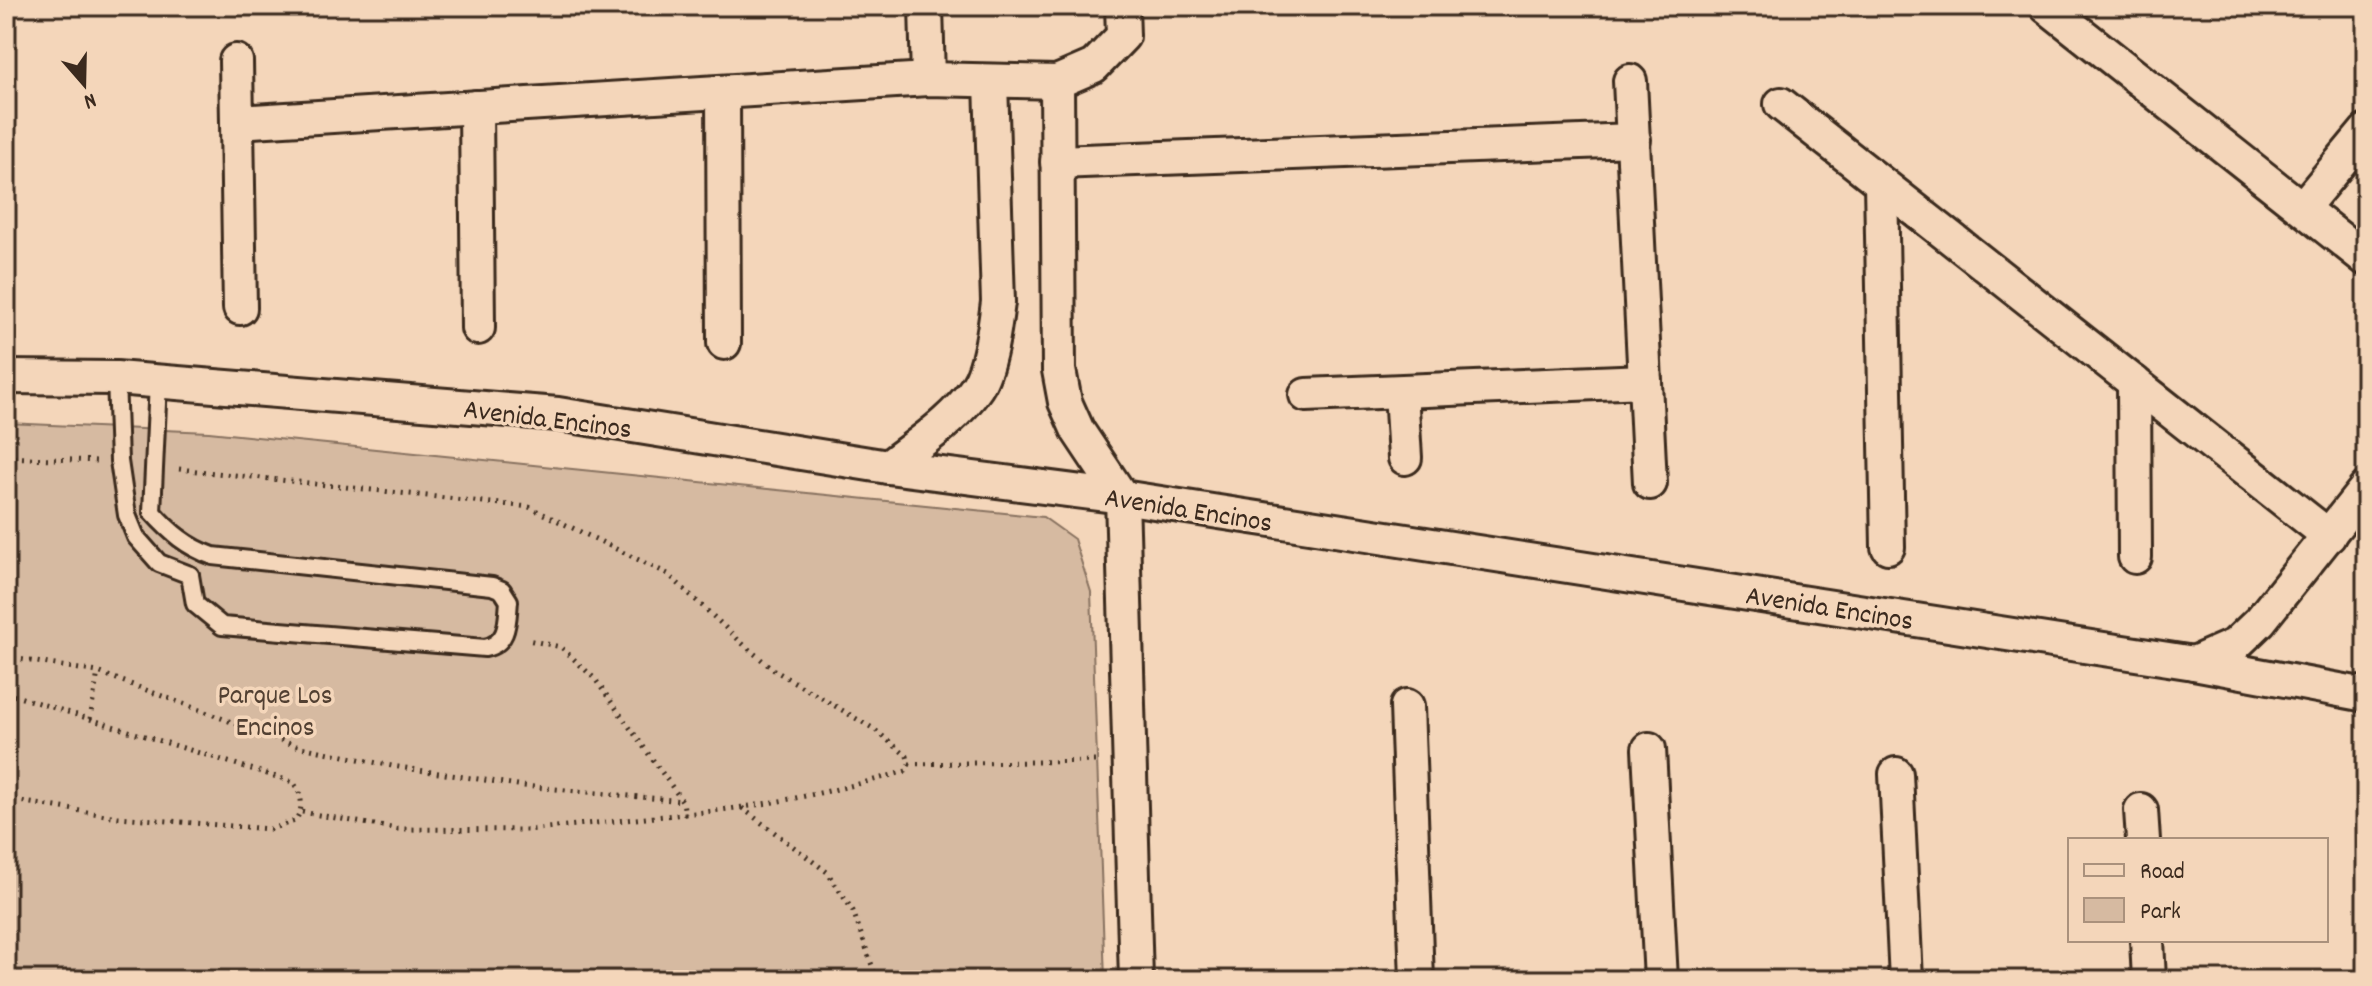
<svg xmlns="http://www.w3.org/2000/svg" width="2372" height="986" font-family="Dekko,sans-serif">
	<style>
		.green { fill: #d6baa1; stroke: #887260; stroke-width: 2 }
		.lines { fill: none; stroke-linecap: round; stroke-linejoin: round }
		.lane-casing { stroke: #3b2a1e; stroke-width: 22 }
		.street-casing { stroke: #3b2a1e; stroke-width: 38 }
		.path { stroke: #3b2a1e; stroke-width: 5; stroke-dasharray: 2 6; stroke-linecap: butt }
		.lane { stroke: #f4d6ba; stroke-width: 16 }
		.street { stroke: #f4d6ba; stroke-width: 32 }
		.labels { text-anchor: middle; stroke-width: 7; stroke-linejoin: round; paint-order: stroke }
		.street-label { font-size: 28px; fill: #3b2a1e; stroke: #f4d6ba }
		.park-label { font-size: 28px; fill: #524032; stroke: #f4d6ba }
	</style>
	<rect width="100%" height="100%" fill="#f4d6ba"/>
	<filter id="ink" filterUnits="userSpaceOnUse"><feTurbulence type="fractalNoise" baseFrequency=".0125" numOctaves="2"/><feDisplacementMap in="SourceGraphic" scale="16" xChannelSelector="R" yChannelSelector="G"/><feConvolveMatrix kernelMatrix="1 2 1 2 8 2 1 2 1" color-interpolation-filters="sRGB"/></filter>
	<g filter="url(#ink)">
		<polygon class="green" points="6,423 209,432 1043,517 1074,539 1091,592 1105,980 6,980"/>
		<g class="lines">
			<defs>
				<g id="lane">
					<polyline points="116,378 119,461 127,515 136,537 159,563 190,575"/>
					<path d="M 158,382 L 152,512 C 170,532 187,547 213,556 L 492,586 L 502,590 L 509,601 C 507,621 509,643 485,648 L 222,626 L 195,604 L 190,575"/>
				</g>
				<g id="street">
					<polyline points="926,6 928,79"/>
					<polyline points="2046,6 2366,259"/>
					<polyline points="236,61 240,308"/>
					<polyline points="1630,81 1650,483"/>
					<polyline points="1057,82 1059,370 1065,402 1078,431 1122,497 1136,980"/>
					<polyline points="723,92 724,343"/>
					<polyline points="1781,104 2329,536"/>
					<polyline points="476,107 478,328"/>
					<polyline points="237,122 928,79 1057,82 1094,66 1123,36 1122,6"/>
					<polyline points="1057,162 1634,140"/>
					<polyline points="1881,183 1888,547"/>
					<polyline points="2303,207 2366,131"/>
					<polyline points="6,377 116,378 558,414 888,467 1122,497 2194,663 2366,695"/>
					<polyline points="2134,382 2135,557"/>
					<polyline points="1401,392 1405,458"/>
					<polyline points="1306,395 1645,381"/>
					<path d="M 888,467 C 919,443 955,420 977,387 C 990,367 995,326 998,302 L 991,82"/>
					<polyline points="2194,663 2235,645 2260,621 2366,488"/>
					<polyline points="1407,706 1417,980"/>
					<polyline points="1649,749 1661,980"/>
					<polyline points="1896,774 1906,980"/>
					<polyline points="2141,810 2143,840"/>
					<polyline points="2147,940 2149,980"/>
				</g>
			</defs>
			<use href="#lane" class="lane-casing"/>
			<use href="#street" class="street-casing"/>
			<g class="path">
				<polyline points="6,457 97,461"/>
				<path d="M 179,469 L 529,507 L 668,574 L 744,645 L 774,670 L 874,729 L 907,756 L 909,764 L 906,771 C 834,792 760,807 685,814 L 683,802 L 595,679 L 561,647 L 528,640"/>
				<polyline points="6,657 98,672 296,746 392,766 524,786 682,801"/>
				<path d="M 6,693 L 293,782 C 303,795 304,808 295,821 L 270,829 L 118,817 L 6,799"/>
				<polyline points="90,719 98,672"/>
				<polyline points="909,764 1096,761"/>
				<polyline points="742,808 827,872 853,911 877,980"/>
				<polyline points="302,812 397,829 527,830 685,814"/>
			</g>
			<use href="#lane" class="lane"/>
			<use href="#street" class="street"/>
		</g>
	</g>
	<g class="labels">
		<g class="street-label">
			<text transform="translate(548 417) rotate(7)" y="10">Avenida Encinos</text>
			<text transform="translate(1189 508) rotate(9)" y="10">Avenida Encinos</text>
			<text transform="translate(1830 606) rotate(9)" y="10">Avenida Encinos</text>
		</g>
		<g class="park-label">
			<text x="275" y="703">Parque Los<tspan x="275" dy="32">Encinos</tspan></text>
		</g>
	</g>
	<rect width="2372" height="986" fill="none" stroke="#f4d6ba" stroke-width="32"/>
	<rect x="16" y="16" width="2340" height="954" fill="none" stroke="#3b2a1e" stroke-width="3" filter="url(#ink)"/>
	<rect x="2068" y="838" width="260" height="104" fill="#f4d6ba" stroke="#aa917c" stroke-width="2"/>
	<rect x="2084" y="864" width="40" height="12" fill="#f4d6ba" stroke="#aa917c" stroke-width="2"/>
	<text x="2140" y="878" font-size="24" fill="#3b2a1e">Road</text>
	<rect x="2084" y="898" width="40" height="24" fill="#d6baa1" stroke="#aa917c" stroke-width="2"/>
	<text x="2140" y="918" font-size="24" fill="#3b2a1e">Park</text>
	<g transform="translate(84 84) rotate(160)" stroke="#f4d6ba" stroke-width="6" paint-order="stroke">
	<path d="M0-6L14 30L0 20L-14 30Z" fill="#3b2a1e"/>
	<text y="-12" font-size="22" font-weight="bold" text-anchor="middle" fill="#3b2a1e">N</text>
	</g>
</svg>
